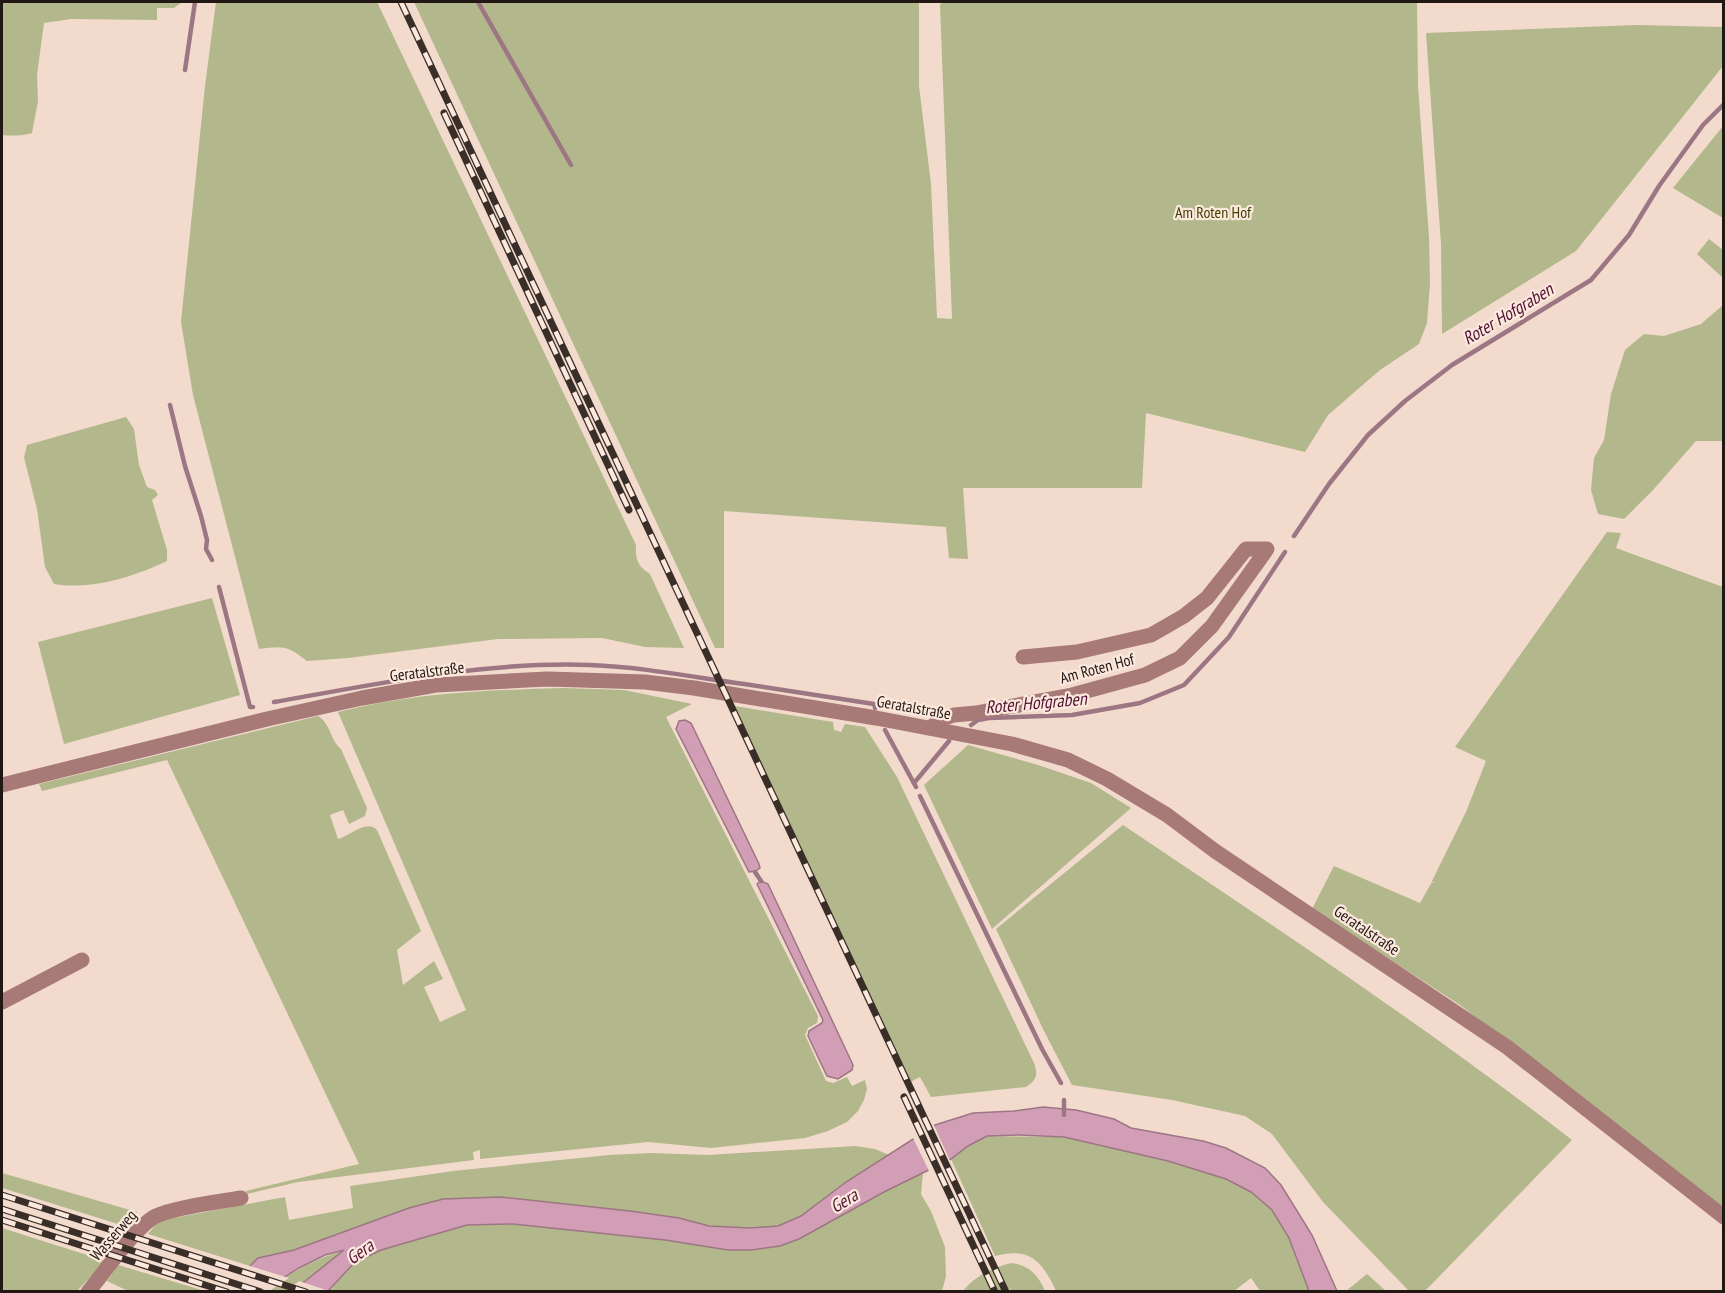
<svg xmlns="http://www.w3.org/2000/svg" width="1725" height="1293" font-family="'PT Sans Narrow',sans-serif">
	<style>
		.green { fill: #b2b88b }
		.water { fill: #d29eb5; stroke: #9d7684; stroke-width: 1.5 }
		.pier { fill: #f2dacc }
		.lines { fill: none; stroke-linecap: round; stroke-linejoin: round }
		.stream { stroke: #9d7684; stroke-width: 4.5 }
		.minor { stroke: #a77977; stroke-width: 15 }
		.tertiary { stroke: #a77977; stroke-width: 15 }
		.rail-casing { stroke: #392e28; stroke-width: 7 }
		.rail { stroke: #fce8dd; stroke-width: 4.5; stroke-dasharray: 14; stroke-linecap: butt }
		.labels { text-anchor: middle; stroke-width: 4.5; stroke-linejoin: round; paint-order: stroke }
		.park-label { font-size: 16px; fill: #3c4103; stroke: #fce8dd }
		.street-label { font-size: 16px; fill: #211813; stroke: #fce8dd }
		.water-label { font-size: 18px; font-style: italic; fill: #4f1233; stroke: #fce8dd }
	</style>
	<rect width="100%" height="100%" fill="#f2dacc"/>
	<g class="green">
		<path d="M 2,2 L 182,2 L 174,8 L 157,8 L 157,20 L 71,19 L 44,23 L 37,75 L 38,101 L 32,133 C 22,136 12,136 2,135 Z"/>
		<path d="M 216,2 L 377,2 L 636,545 C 635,560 638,566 650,574 L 684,648 L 645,647 L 602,638 L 498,639 L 348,658 L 307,661 C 287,645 283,646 259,649 L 193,395 L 181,322 L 205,86 Z"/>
		<polygon points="414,2 919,2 919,86 931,184 937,318 952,319 940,5 942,2 1417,2 1418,86 1429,237 1430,283 1427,323 1419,344 1380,370 1328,415 1305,452 1146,413 1142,488 963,488 968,559 949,558 946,527 724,511 724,648 715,648"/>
		<polygon points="1637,25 1723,27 1723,66 1576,251 1442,334 1441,244 1426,33"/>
		<polygon points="1723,126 1723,218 1673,188"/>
		<polygon points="1709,239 1723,250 1723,278 1697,254"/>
		<polygon points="1723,305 1723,441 1696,441 1653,490 1624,519 1598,514 1591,490 1594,458 1604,440 1611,394 1625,350 1644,334 1664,336 1701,324"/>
		<path d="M 126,417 L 134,429 L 139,465 L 147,487 L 155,490 L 158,495 L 152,500 L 167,550 L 167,561 C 133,577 93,590 54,584 L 45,567 L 37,509 L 24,457 L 27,445 Z"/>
		<polygon points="1607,532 1621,533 1616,548 1723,587 1723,1209 1460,1005 1312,909 1334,866 1420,903 1432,882 1435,883 1432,881 1466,812 1486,761 1455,747"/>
		<polygon points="212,598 240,695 64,744 38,642"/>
		<path d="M 564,688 L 624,690 L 692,704 L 666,717 L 818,1016 L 817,1023 L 808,1028 L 805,1035 L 826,1081 L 833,1083 L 847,1077 L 852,1086 L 865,1080 L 867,1089 L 864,1100 L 858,1111 L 847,1122 L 828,1131 L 805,1138 L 711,1148 L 648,1142 L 480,1159 L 480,1150 L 473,1152 L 474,1160 L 298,1182 L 247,1194 L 246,1191 L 359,1164 L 167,760 L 42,791 L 39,784 L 318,716 C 331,724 330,740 341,749 L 367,808 L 365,816 L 349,824 L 343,810 L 330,815 L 338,839 C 350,836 366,819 377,830 L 421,931 L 397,950 L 403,985 L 434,961 L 443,979 L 424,987 L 440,1022 L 466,1010 L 338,712 C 412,693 488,690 564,688 Z"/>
		<path d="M 734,706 L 833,722 L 834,730 L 841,732 L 845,724 L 865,727 L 897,777 L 1034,1063 C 1038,1074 1037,1080 1026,1087 L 931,1097 L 920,1077 L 910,1082 Z"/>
		<polygon points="968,745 1038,765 1091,783 1131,808 992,929 924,785"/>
		<path d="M 1123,825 C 1275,927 1428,1028 1572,1140 L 1425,1291 L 1409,1291 L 1323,1202 L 1272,1134 L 1245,1116 L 1172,1100 L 1072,1085 L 1044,1031 L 996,929 Z"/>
		<path d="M 987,1136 L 1064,1137 L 1168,1161 L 1226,1179 L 1251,1192 L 1272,1210 L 1289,1238 L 1309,1291 L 1260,1291 L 1251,1278 L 1234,1291 L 1056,1291 C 1042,1261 1030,1247 995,1256 L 951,1159 L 968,1146 Z"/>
		<polygon points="855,1146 875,1149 889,1155 846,1182 801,1216 778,1226 750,1228 709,1226 679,1218 630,1211 500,1197 443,1199 409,1208 294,1250 258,1258 250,1266 148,1234 158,1222 163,1220 285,1197 289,1220 353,1208 350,1186 453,1171 609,1155 652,1153 708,1155"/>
		<polygon points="2,1173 137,1212 131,1228 2,1188"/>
		<polygon points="923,1173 921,1194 931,1211 945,1247 946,1276 942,1291 329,1291 354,1263 381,1250 467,1225 513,1224 665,1240 728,1250 780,1246 799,1239 884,1192"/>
		<polygon points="2,1228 106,1261 77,1291 2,1291"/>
		<path d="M 346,1250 L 304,1282 L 288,1291 L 262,1292 C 290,1274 315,1258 346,1250 Z"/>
		<path d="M 1012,1263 C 1030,1266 1038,1275 1045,1291 L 1012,1291 L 1010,1289 L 1004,1291 L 963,1291 C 975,1276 993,1267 1012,1263 Z"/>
		<polygon points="118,1265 205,1291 128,1291 107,1281"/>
		<polygon points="1367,1274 1386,1291 1346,1291"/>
	</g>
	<g class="water">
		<polygon points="685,720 691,723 759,864 760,868 756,871 749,872 676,729 679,721"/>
		<polygon points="761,881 768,884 853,1065 852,1070 838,1079 827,1076 808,1036 809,1031 822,1023 823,1020 757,884"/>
		<polygon points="1043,1107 1076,1110 1114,1119 1131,1128 1203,1141 1226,1148 1265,1168 1281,1185 1312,1235 1337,1291 1309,1291 1289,1238 1272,1210 1251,1192 1226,1179 1168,1161 1064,1137 1019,1135 987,1136 968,1146 951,1159 884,1192 799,1239 780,1246 751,1250 728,1250 665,1240 513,1224 467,1225 381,1250 354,1263 328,1291 288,1291 304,1282 344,1250 325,1255 299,1268 262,1291 223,1292 258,1258 294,1250 409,1208 443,1199 500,1197 630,1211 679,1218 709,1226 750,1228 778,1226 801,1216 846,1182 935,1125 973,1113 1014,1111"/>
	</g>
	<g class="pier">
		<polygon points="933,1123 951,1163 930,1173 912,1136"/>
		<polygon points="246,1265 250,1266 289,1278 268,1292 220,1292"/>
		<polygon points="299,1281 329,1291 332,1291 285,1292"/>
	</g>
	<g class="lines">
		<g class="stream">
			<polyline points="478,2 571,165"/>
			<polyline points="185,70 195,2"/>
			<polyline points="170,405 185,466 201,516 207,540 206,549 212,560"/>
			<polyline points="1294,536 1329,484 1368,435 1405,401 1452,365 1591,280 1629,235 1659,186 1703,125 1724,104"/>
			<polyline points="219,587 250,707 253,707"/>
			<path d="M 274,702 C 378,684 484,661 590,665 C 642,667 693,677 744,684 C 787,691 831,697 874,704 L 875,708"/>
			<polyline points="971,725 978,720 989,718 1072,715 1140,703 1184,685 1229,637 1285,552"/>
			<polyline points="885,730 916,787"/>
			<polyline points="914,783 949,741"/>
			<polyline points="920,796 1042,1049 1061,1083"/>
			<polyline points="755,872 761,881"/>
			<polyline points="1064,1115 1064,1100"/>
		</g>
		<g class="minor">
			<polyline points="930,728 942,719 954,715 976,713 1072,695 1145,675 1180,658 1212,626 1267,549 1246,549 1207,598 1184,616 1151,635 1077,652 1023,657"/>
			<polyline points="2,1002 82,960"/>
			<path d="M 88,1292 C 104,1273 136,1226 156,1216 C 175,1207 219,1202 241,1198"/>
		</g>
		<polyline class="tertiary" points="2,785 267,719 362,698 436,685 547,679 645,682 694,688 876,718 1012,744 1068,760 1107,779 1167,815 1215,851 1507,1047 1724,1217"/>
		<defs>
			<g id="rail">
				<polyline points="401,2 1006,1292"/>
				<polyline points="444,113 629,510"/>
				<polyline points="904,1097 995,1292"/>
				<polyline points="2,1195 306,1292"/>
				<polyline points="2,1209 261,1292"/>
				<polyline points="2,1220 227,1292"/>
			</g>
		</defs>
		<use href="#rail" class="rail-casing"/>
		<use href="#rail" class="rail"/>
	</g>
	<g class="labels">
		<g class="park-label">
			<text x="1213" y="218">Am Roten Hof</text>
		</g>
		<g class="street-label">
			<text transform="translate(1097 668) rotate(-15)" y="6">Am Roten Hof</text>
			<text transform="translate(427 671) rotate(-7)" y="6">Geratalstraße</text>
			<text transform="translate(914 707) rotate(10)" y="6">Geratalstraße</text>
			<text transform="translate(1367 930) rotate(34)" y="6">Geratalstraße</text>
			<text transform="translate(113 1235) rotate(-49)" y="6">Wasserweg</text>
		</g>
		<g class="water-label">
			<text transform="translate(1508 314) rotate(-31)" y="6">Roter Hofgraben</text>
			<text transform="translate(1036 703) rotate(-5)" y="6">Roter Hofgraben</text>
			<text transform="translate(844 1201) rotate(-31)" y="6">Gera</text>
			<text transform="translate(360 1252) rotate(-36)" y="6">Gera</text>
		</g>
	</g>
	<rect width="1725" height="1293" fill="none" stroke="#211813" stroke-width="6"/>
</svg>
